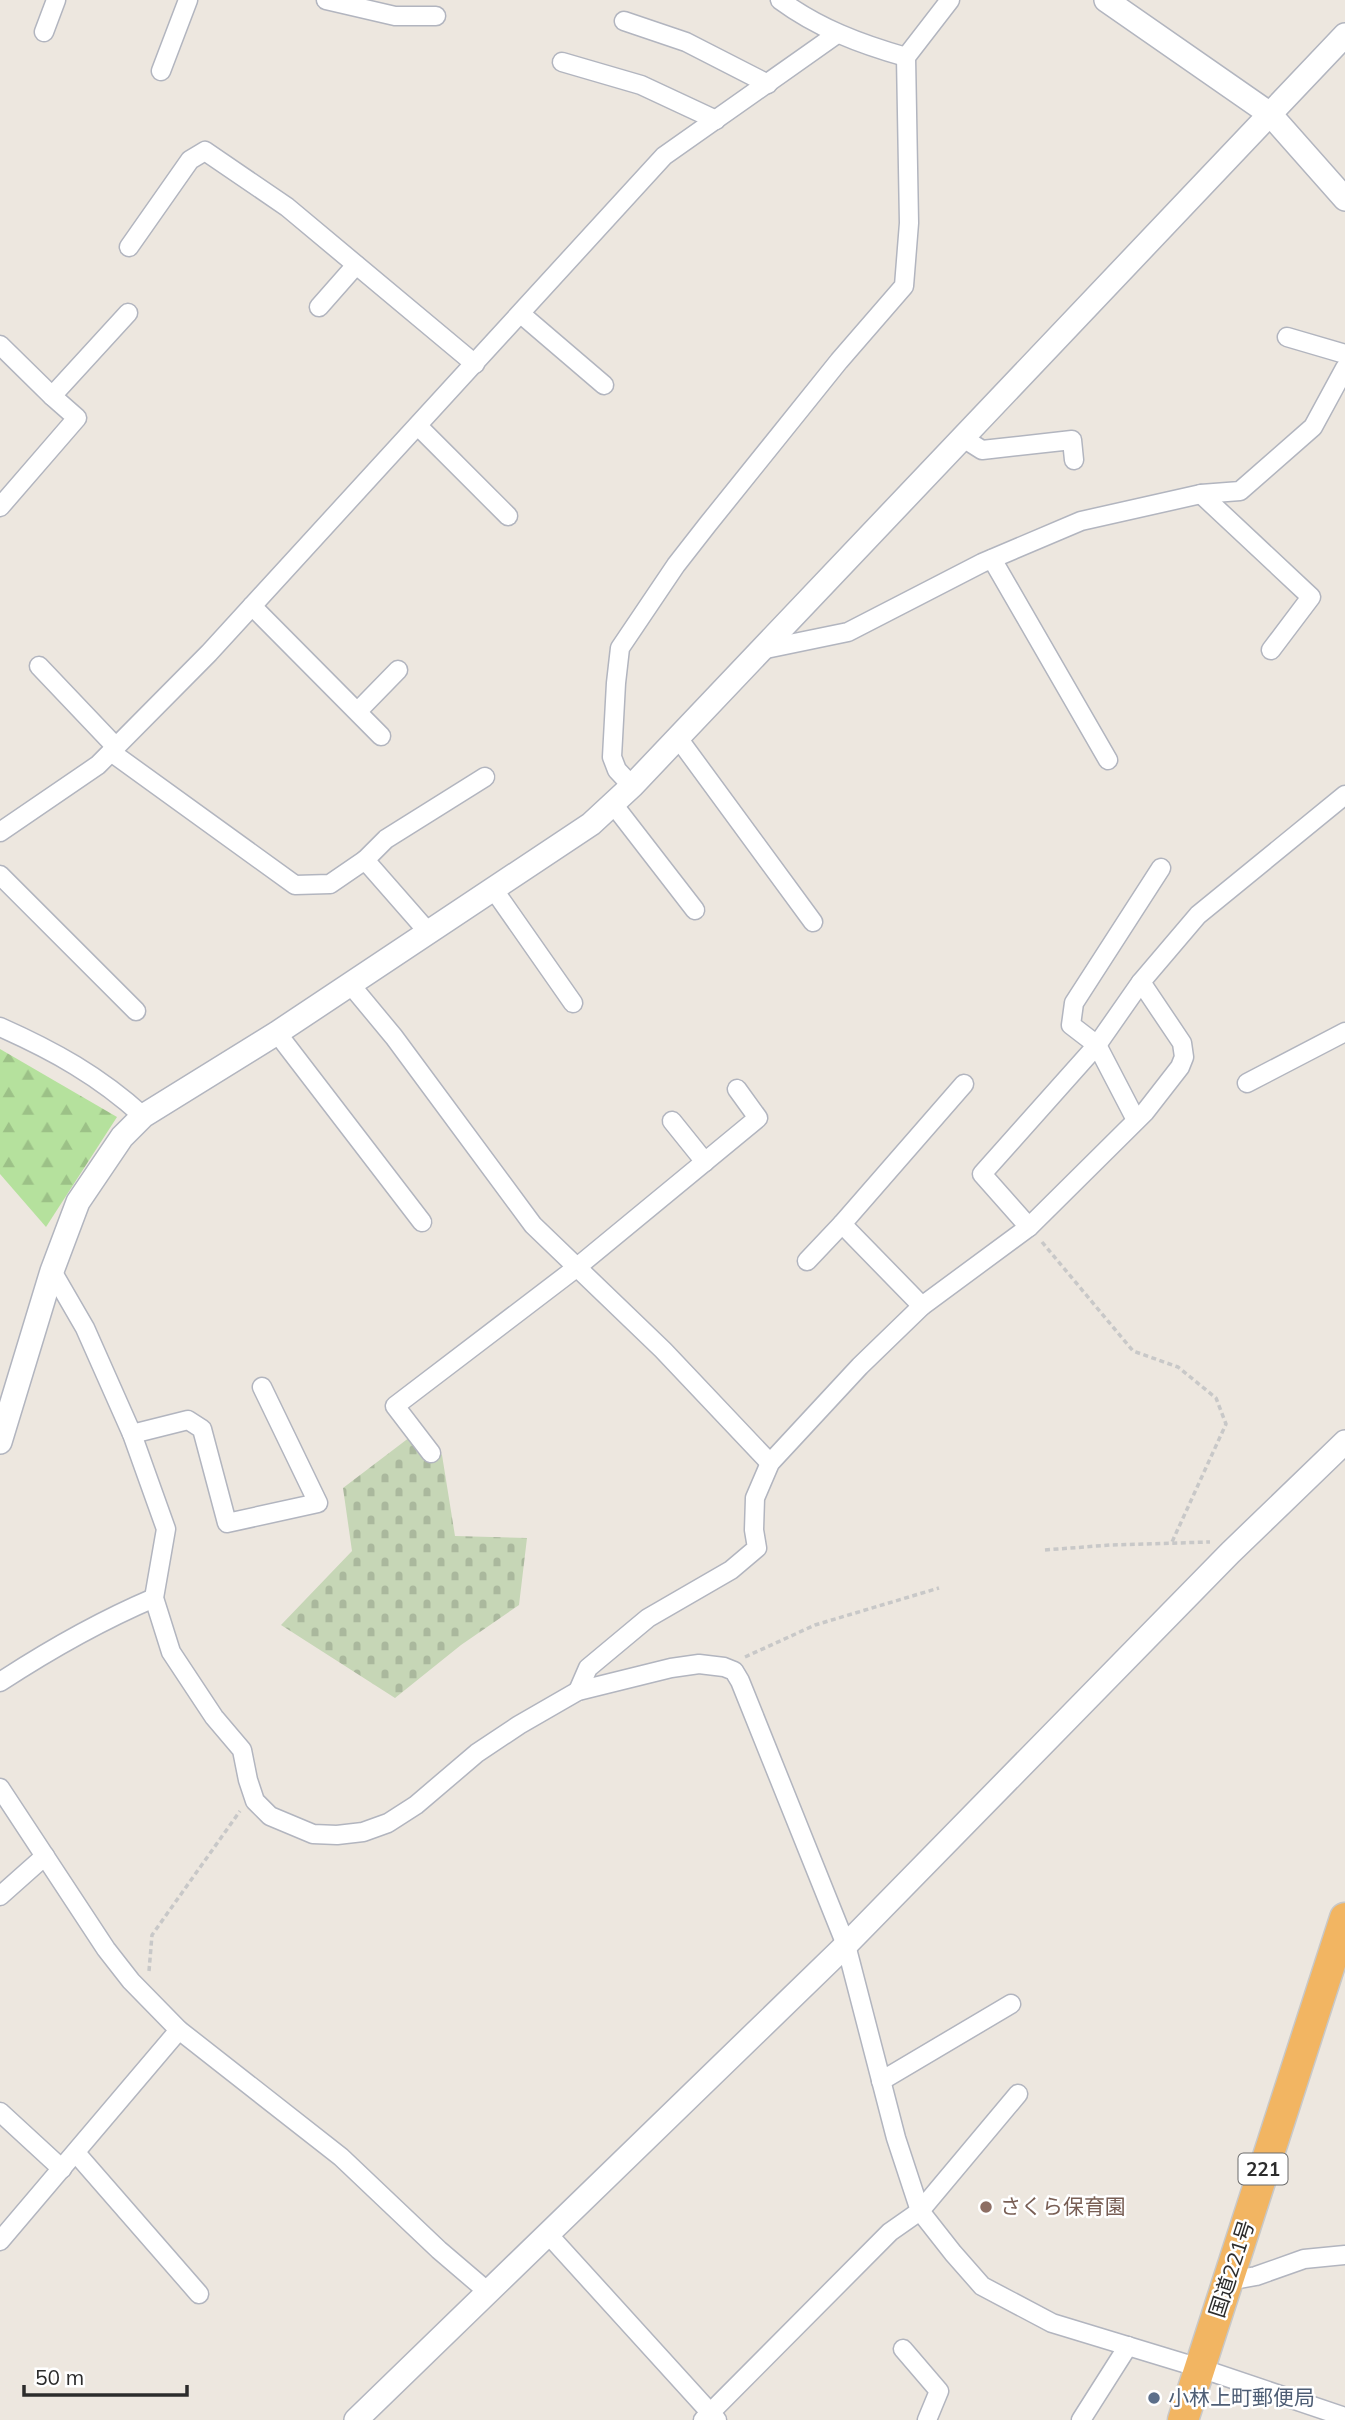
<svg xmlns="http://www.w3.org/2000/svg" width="1345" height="2420" font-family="Mulish,'Noto Sans JP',sans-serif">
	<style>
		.forest { fill: url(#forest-firs) }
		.cemetery { fill: url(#cemetery-stones) }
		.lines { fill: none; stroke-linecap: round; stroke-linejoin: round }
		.minor-casing { stroke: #b2b5bf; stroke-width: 21 }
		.tertiary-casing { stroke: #b2b5bf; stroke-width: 26 }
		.trunk-casing { stroke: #c8c8c8; stroke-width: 33 }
		.path { stroke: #c8c8c8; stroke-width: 3.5; stroke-dasharray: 5 3.5; stroke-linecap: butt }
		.minor { stroke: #fff; stroke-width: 18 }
		.tertiary { stroke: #fff; stroke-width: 23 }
		.trunk { stroke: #f2b562; stroke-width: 30 }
		.education-dot { fill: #8d6e63; stroke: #fff; stroke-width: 2.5 }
		.service-dot { fill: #5c6f8a; stroke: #fff; stroke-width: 2.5 }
		.labels { text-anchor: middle; stroke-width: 5; stroke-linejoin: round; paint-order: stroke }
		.shield { fill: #fff; stroke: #6b6b6b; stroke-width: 2 }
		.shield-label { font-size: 19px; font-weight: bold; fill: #2c2c2c }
		.education-label { font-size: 21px; fill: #785e54; stroke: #fff; text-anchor: start }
		.street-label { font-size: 21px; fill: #2c2c2c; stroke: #fff }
		.service-label { font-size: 21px; fill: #4e5e75; stroke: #fff; text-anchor: start }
	</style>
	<defs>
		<pattern id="forest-firs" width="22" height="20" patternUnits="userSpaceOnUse" patternTransform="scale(1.75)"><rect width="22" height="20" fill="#b5e19d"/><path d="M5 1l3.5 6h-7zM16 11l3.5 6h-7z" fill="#9cc187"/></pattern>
		<pattern id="cemetery-stones" width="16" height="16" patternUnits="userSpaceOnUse" patternTransform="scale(1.75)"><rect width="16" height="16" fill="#c6d6b6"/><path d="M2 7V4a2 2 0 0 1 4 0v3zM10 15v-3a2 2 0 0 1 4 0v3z" fill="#aab89d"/></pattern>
	</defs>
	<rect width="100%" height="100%" fill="#ede7df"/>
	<polygon class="forest" points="0,1049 117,1117 46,1227 0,1174"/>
	<polygon class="cemetery" points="414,1434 442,1455 455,1536 527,1538 519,1605 461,1645 395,1698 281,1625 352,1551 343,1488"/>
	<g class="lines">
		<defs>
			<g id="minor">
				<polyline points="326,0 395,16 436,16"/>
				<path d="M 780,0 C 818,28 860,44 906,57"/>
				<polyline points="624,21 686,42 768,84"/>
				<polyline points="44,32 56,0"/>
				<polyline points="562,62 641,85 716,120"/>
				<polyline points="161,71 188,0"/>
				<polyline points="129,247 190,160 205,151 287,207 475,364"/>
				<polyline points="319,307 356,265"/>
				<polyline points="521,314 604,385"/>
				<polyline points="1287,337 1345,354"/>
				<polyline points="0,345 52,396 128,313"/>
				<polyline points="418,426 508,516"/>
				<polyline points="963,438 982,450 1072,440 1074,460"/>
				<polyline points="1201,494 1311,597 1271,650"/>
				<polyline points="0,507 77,418 52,396"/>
				<polyline points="992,559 1108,760"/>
				<polyline points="252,606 381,736"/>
				<polyline points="761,650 848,632 982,563 1081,521 1201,494 1240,491 1313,427 1345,368"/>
				<polyline points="39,666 116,747"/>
				<polyline points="358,711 398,670"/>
				<polyline points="678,738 813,922"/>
				<polyline points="111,752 295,885 330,884 365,860 429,933"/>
				<polyline points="632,786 617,770 612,757 616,683 620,648 676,565 708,524 839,361 904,286 909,223 906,57 950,0"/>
				<polyline points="613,804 695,910"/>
				<polyline points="0,832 98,765 209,653 664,156 837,34"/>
				<polyline points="365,860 386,839 485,777"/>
				<polyline points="0,875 136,1011"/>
				<polyline points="494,890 573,1003"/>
				<polyline points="350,984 394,1037 533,1225 663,1350 770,1463"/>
				<path d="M 0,1027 C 54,1051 99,1076 143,1116"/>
				<polyline points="277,1033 422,1222"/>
				<polyline points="1247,1083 1345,1032"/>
				<polyline points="1136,1120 1097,1045 1071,1025 1074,1003 1161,868"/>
				<polyline points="672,1121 705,1162"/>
				<polyline points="1029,1227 982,1174 1097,1045 1141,982"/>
				<polyline points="807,1261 842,1224"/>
				<polyline points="52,1271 85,1328 132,1434 166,1529 154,1598 171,1652 214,1717 242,1750 248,1780 255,1801 270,1816 313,1834 337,1835 363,1832 388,1823 416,1805 477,1753 519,1725 578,1691 671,1668 699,1664 724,1667 734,1671 740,1681 846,1945 896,2138 920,2211 953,2253 982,2286 1052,2323 1200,2368 1345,2417"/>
				<polyline points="922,1306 842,1224 964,1084"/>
				<polyline points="132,1434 188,1420 202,1429 227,1523 318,1503 262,1387"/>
				<polyline points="431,1453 395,1406 576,1268 758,1118 737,1089"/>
				<path d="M 0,1682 C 49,1650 100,1621 154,1598"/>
				<polyline points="578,1691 588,1668 648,1618 731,1570 757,1548 754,1530 755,1498 770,1463 860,1366 922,1306 1029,1227 1145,1112 1180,1067 1184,1057 1182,1043 1141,982 1198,915 1345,795"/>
				<polyline points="0,1788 106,1949 131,1981 179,2030 341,2157 439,2250 487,2291"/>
				<polyline points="0,1896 45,1856"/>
				<polyline points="881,2081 1011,2004"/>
				<polyline points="0,2112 62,2169"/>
				<polyline points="76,2153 199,2294"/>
				<polyline points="547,2233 717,2420"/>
				<polyline points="0,2241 179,2030"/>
				<polyline points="1228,2281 1256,2276 1304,2259 1345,2255"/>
				<polyline points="903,2349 939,2391 927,2420"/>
				<polyline points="703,2420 890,2232 920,2211 1018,2094"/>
				<polyline points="1081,2420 1128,2346"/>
			</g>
			<g id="tertiary">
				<polyline points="1106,0 1270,114 1345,199"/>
				<polyline points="0,1442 52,1271 78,1202 122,1137 143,1116 277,1033 591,824 632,786 1345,35"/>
				<polyline points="356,2420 846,1945 1230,1553 1345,1442"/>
			</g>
			<polyline id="trunk" points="1183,2420 1345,1918"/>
		</defs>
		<use href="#minor" class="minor-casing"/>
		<use href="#tertiary" class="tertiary-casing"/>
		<use href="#trunk" class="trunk-casing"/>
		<g class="path">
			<polyline points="1042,1242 1133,1351 1178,1367 1216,1398 1226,1424 1172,1542"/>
			<polyline points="1045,1550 1110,1545 1210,1542"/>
			<polyline points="745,1657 815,1625 939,1588"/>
			<polyline points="149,1971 152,1935 240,1811"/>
		</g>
		<use href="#minor" class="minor"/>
		<use href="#tertiary" class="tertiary"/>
		<use href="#trunk" class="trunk"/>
	</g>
	<circle class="education-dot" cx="986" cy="2207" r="7"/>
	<circle class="service-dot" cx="1154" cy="2398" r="7"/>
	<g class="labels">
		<rect class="shield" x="1238.5" y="2153.5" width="49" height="31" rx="5"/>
		<g class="shield-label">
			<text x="1263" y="2176">221</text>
		</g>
		<g class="education-label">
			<text x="1000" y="2214">さくら保育園</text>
		</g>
		<g class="street-label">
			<text transform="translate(1232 2269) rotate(-72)" y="7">国道221号</text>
		</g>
		<g class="service-label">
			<text x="1168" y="2405">小林上町郵便局</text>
		</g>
	</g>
	<path d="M24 2385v10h163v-10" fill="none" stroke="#2c2c2c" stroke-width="3.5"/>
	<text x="35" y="2385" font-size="21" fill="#2c2c2c" stroke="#ffffff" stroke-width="5" paint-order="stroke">50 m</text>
</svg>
